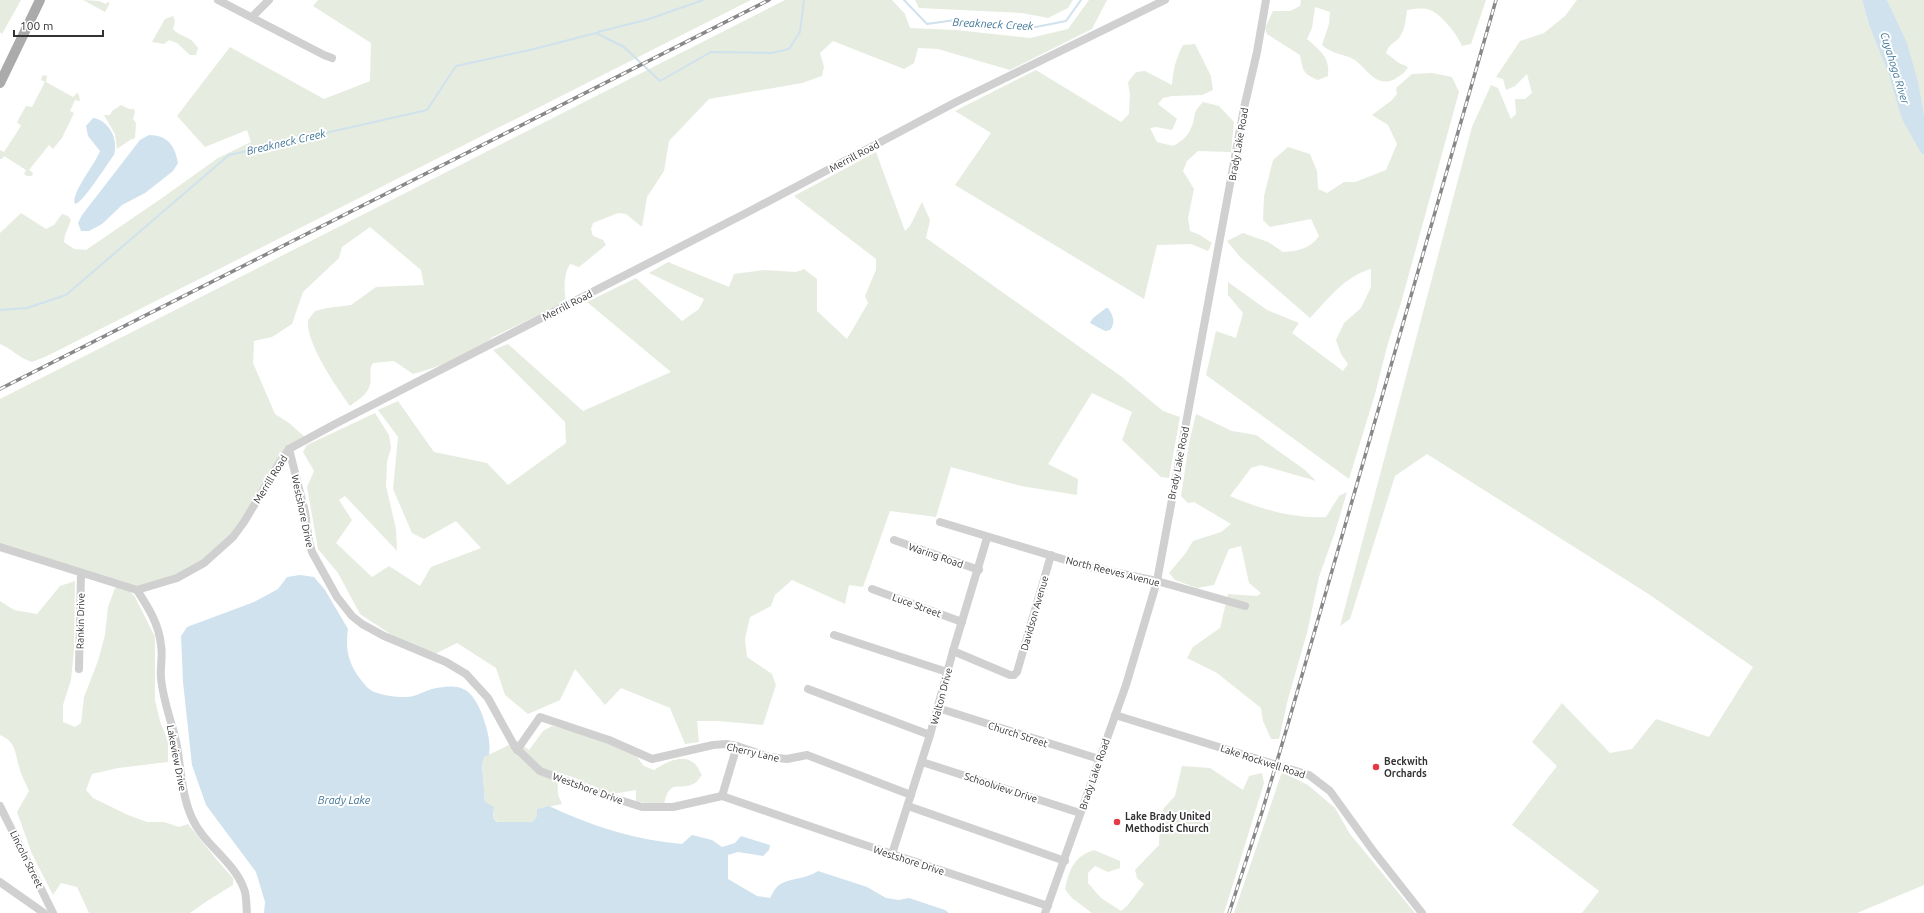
<svg xmlns="http://www.w3.org/2000/svg" width="1924" height="913" font-family="Ubuntu,sans-serif">
	<style>
		.green { fill: #e6ecdf }
		.water { fill: #cfe2ee }
		.lines { fill: none; stroke-linecap: round; stroke-linejoin: round }
		.stream { stroke: #cfe2ee; stroke-width: 2 }
		.minor { stroke: #d0d0d0; stroke-width: 8 }
		.major { stroke: #ababab; stroke-width: 10 }
		.rail-casing { stroke: #888; stroke-width: 3.5 }
		.rail { stroke: #fff; stroke-width: 2; stroke-dasharray: 6; stroke-linecap: butt }
		.poi-dot { fill: #e63946; stroke: #fff; stroke-width: 1.5 }
		.labels { text-anchor: middle; stroke-width: 4; stroke-linejoin: round; paint-order: stroke }
		.street-label { font-size: 10px; fill: #333; stroke: #fff }
		.poi-label { font-size: 10px; font-weight: bold; fill: #333; stroke: #fff; text-anchor: start }
		.water-label { font-size: 11px; font-style: italic; fill: #3f7597; stroke: #fff }
	</style>
	<rect width="100%" height="100%" fill="#fff"/>
	<g class="green">
		<polygon points="0,0 21,0 2,34 0,32"/>
		<polygon points="83,0 99,1 106,4 107,2 110,3 105,12"/>
		<path d="M 318,0 L 751,0 L 47,356 L 32,362 C 19,358 12,349 0,344 L 0,233 L 21,213 L 46,229 L 54,225 L 62,214 L 68,216 L 71,220 L 65,235 L 64,242 L 74,249 L 86,250 L 162,198 L 218,158 L 251,142 L 247,130 L 205,147 L 177,116 L 230,47 L 324,99 L 370,81 L 371,43 L 313,6 Z"/>
		<path d="M 785,0 L 892,0 L 905,14 L 910,28 L 956,30 L 1030,38 L 1068,29 L 1089,0 L 1107,0 L 1092,29 L 1010,70 L 938,49 L 918,48 L 914,63 L 904,69 L 833,41 L 820,53 L 824,67 L 822,76 L 802,83 L 709,99 L 669,141 L 664,171 L 647,197 L 642,227 L 626,214 L 618,213 L 593,223 L 591,229 L 593,236 L 603,240 L 606,245 L 579,267 L 570,264 C 563,276 564,289 566,302 L 493,337 C 471,356 441,366 413,374 L 394,361 L 373,363 C 368,369 372,377 370,385 C 367,395 358,400 350,406 C 337,388 305,342 308,320 L 315,311 L 327,308 L 351,305 L 376,287 L 424,285 L 421,270 L 370,227 L 342,247 L 339,258 L 303,292 L 292,324 L 272,337 L 254,341 L 253,363 L 275,414 L 289,423 L 307,439 L 289,449 L 244,522 L 204,563 L 154,586 L 125,586 L 135,597 L 155,637 L 155,700 L 160,721 L 168,742 L 168,762 L 118,768 L 92,774 L 86,790 L 93,798 L 128,815 L 147,822 L 164,822 L 179,827 L 188,824 L 217,860 L 233,878 L 233,885 L 207,901 L 190,913 L 89,913 L 77,887 L 61,883 L 53,895 L 32,854 L 17,812 L 29,791 C 26,784 22,777 20,770 C 15,755 17,742 0,735 L 0,601 L 14,610 L 37,614 L 60,586 L 75,581 L 74,649 L 71,680 L 63,705 L 63,722 L 75,727 L 81,723 L 84,697 L 98,661 L 105,635 L 108,607 L 115,588 L 123,586 L 0,547 L 0,399 Z"/>
		<polygon points="915,0 1073,0 1068,8 1048,18 1022,13 919,8"/>
		<path d="M 1301,0 L 1486,0 L 1471,44 L 1462,46 C 1457,34 1440,12 1427,9 C 1421,8 1413,9 1407,10 C 1406,18 1405,31 1399,38 C 1392,45 1390,43 1386,53 L 1399,63 L 1408,67 C 1405,73 1401,75 1395,79 C 1375,89 1367,67 1353,59 C 1343,54 1330,53 1322,45 L 1329,24 L 1330,12 L 1315,7 L 1312,28 L 1307,39 C 1320,51 1330,56 1328,76 L 1318,80 C 1303,74 1303,71 1300,55 L 1267,34 L 1265,28 L 1273,11 L 1290,11 L 1300,6 Z"/>
		<polygon points="1577,0 1862,0 1869,25 1921,153 1924,155 1924,885 1857,913 1582,913 1599,891 1512,825 1557,766 1532,742 1562,703 1610,753 1632,749 1656,719 1709,737 1753,667 1650,595 1427,454 1395,476 1350,619 1340,626 1472,127 1491,85 1498,88 1511,119 1516,114 1515,99 1525,99 1532,93 1527,74 1515,86 1506,90 1503,79 1496,77 1520,41 1544,33 1565,16"/>
		<polygon points="1887,0 1924,0 1924,115 1907,44"/>
		<path d="M 173,16 L 175,21 L 173,29 C 182,39 188,33 198,48 L 196,55 L 190,55 L 177,43 L 169,40 L 164,44 L 152,42 L 165,19 Z"/>
		<path d="M 1195,44 L 1211,76 L 1213,90 L 1202,95 L 1172,96 L 1163,98 L 1158,104 L 1177,119 L 1172,130 L 1156,127 L 1150,128 L 1157,142 L 1173,146 C 1180,142 1188,137 1191,128 C 1197,115 1191,114 1203,102 L 1219,106 L 1234,122 L 1231,152 L 1198,151 L 1187,161 L 1183,171 L 1194,189 L 1188,218 L 1190,231 L 1200,235 L 1212,243 L 1208,251 L 1191,244 L 1157,245 L 1144,299 L 955,185 L 991,133 L 955,111 L 1036,70 L 1121,122 L 1129,114 L 1130,95 L 1128,82 L 1136,72 L 1145,71 L 1172,85 C 1173,70 1176,58 1183,45 Z"/>
		<path d="M 1432,73 L 1452,77 L 1459,92 L 1401,303 L 1388,343 L 1375,394 L 1349,479 L 1206,375 L 1216,331 L 1236,338 L 1243,313 L 1228,295 L 1228,282 L 1267,310 L 1299,323 L 1292,333 L 1343,371 L 1348,364 L 1341,354 L 1336,340 L 1344,323 L 1361,308 L 1371,287 L 1371,269 C 1345,276 1328,299 1310,318 L 1240,257 L 1227,241 L 1243,233 L 1268,242 L 1283,252 C 1298,251 1310,249 1319,236 L 1311,219 L 1270,227 L 1263,220 L 1264,196 L 1273,160 L 1288,147 L 1310,154 L 1317,171 L 1318,189 L 1327,193 L 1344,182 L 1355,182 L 1386,170 L 1397,144 L 1388,125 L 1372,115 L 1392,100 L 1397,94 L 1396,88 L 1412,74 Z"/>
		<polygon points="43,75 47,76 46,82 73,97 77,93 79,95 80,101 75,100 70,111 74,113 62,138 53,149 49,145 29,170 33,173 32,176 27,176 24,174 26,170 4,156 2,159 0,159 0,150 4,152 21,126 17,122 26,106 32,107 45,82 41,80"/>
		<polygon points="121,105 129,109 134,109 135,112 133,119 136,123 135,138 130,140 117,149 115,134 104,115 110,115 112,111"/>
		<polygon points="876,152 905,231 910,226 922,202 930,220 926,238 1122,377 1163,411 1180,417 1169,478 1161,477 1122,440 1132,412 1092,393 1048,464 1078,479 1077,495 1021,486 951,467 936,517 890,511 863,587 849,585 845,604 792,580 775,595 771,606 750,617 745,639 747,657 772,674 776,685 763,725 718,721 697,721 699,742 685,744 670,708 621,688 605,705 575,669 560,700 528,714 505,695 496,668 457,643 433,655 401,641 360,614 338,573 318,549 307,487 314,471 303,452 307,445 375,413 389,435 391,448 387,462 386,486 396,529 397,551 345,496 339,500 352,520 336,543 372,577 389,566 420,586 431,567 481,548 456,521 424,539 412,533 393,489 398,437 378,410 398,401 434,452 487,463 508,485 566,443 565,422 493,350 508,344 583,411 671,372 587,302 636,278 682,321 699,309 704,299 649,273 668,262 729,287 734,274 764,270 796,272 804,269 817,279 817,311 847,339 868,303 865,296 876,270 876,259 794,196"/>
		<path d="M 1196,414 L 1232,431 L 1256,435 L 1305,470 L 1316,481 L 1261,465 L 1251,468 L 1230,496 C 1261,509 1292,519 1326,517 L 1339,496 L 1347,492 L 1335,532 L 1319,577 L 1307,633 L 1288,699 L 1279,739 L 1271,739 L 1263,721 L 1261,708 L 1217,673 L 1187,658 L 1193,647 L 1220,628 L 1228,594 L 1257,596 L 1261,593 L 1249,583 L 1241,546 L 1229,549 L 1214,585 L 1197,588 L 1175,580 L 1169,573 L 1185,554 L 1193,541 L 1221,532 L 1231,524 L 1194,502 L 1188,503 L 1181,496 L 1189,443 Z"/>
		<path d="M 552,726 L 579,732 L 601,740 L 637,757 L 644,766 L 654,770 C 665,763 683,752 695,764 C 698,767 700,772 702,775 C 700,777 698,781 695,783 C 679,792 670,777 664,804 L 645,803 L 636,801 L 636,790 L 612,794 L 570,776 L 557,773 L 558,795 L 562,804 L 537,809 L 537,816 L 532,822 L 498,822 L 493,818 L 494,811 L 485,802 L 482,762 L 484,757 L 517,741 L 529,750 L 543,731 Z"/>
		<path d="M 1182,766 L 1210,768 L 1243,790 L 1249,776 L 1262,773 L 1264,783 L 1224,913 L 1092,913 L 1072,898 L 1065,889 C 1070,869 1073,857 1094,850 L 1120,861 L 1120,868 L 1108,872 L 1095,866 L 1088,873 L 1088,883 L 1101,898 L 1121,911 L 1127,906 L 1144,884 L 1137,878 L 1135,870 L 1159,845 L 1160,818 L 1164,808 L 1175,796 Z"/>
		<polygon points="1282,772 1308,785 1335,808 1350,834 1415,913 1234,913"/>
	</g>
	<g class="water">
		<polygon points="1862,0 1887,0 1907,43 1918,82 1924,115 1924,155 1921,153 1902,119 1889,75 1869,25"/>
		<path d="M 93,118 C 109,120 119,140 114,155 C 107,164 83,203 75,204 C 70,194 96,163 100,151 L 88,136 L 86,126 Z"/>
		<path d="M 149,135 C 168,135 175,146 178,163 L 173,171 L 145,193 L 122,205 L 102,224 L 89,231 L 81,231 L 78,223 L 82,215 L 140,140 Z"/>
		<path d="M 1106,308 L 1108,308 C 1113,315 1116,323 1110,330 L 1105,331 L 1090,323 L 1093,318 Z"/>
		<path d="M 300,575 L 314,577 L 325,590 L 348,629 C 345,648 348,664 361,680 C 364,684 369,690 374,692 C 382,695 395,697 404,697 C 415,698 425,690 436,688 C 462,683 472,689 482,714 C 487,729 491,740 489,755 L 484,757 L 482,764 L 485,802 L 494,807 L 493,818 L 497,822 L 532,822 L 537,816 L 537,809 L 549,806 C 591,826 635,840 682,844 L 692,835 L 712,840 L 722,847 L 735,843 L 741,836 L 770,845 L 769,850 L 763,856 L 738,852 L 728,855 L 728,879 L 757,896 L 770,898 C 772,894 775,888 779,885 C 791,877 805,880 818,871 L 867,887 L 886,898 L 899,900 L 909,898 L 945,910 L 949,913 L 264,913 L 265,902 L 256,872 L 206,805 L 192,765 L 183,682 L 181,636 L 187,627 L 254,602 L 278,589 L 287,577 Z"/>
	</g>
	<g class="lines">
		<g class="stream">
			<polyline points="904,0 927,24 955,20 1036,27 1066,21 1081,0"/>
			<polyline points="598,32 649,19 703,0"/>
			<polyline points="0,310 27,308 66,295 229,155 427,110 456,66 534,49 596,33 624,47 660,81 711,52 772,53 789,49 800,32 804,0"/>
		</g>
		<g class="minor">
			<polyline points="218,0 324,55 332,58"/>
			<polyline points="252,17 269,0"/>
			<polyline points="289,449 305,512 309,541 312,552 337,597 352,616 362,624 384,636 446,662 466,674 488,698 515,747 540,771 604,795 642,807 673,807 722,796 850,840 1048,906"/>
			<polyline points="940,522 1089,567 1157,581 1245,606"/>
			<polyline points="894,540 979,570"/>
			<polyline points="0,547 137,590 177,578 204,563 233,537 244,522 280,462 289,449 335,424 750,211 956,102 1165,0"/>
			<polyline points="872,589 962,622"/>
			<path d="M 137,590 C 148,607 159,624 161,645 C 163,656 160,667 161,678 C 163,700 171,720 176,741 C 181,766 181,794 192,818 C 204,845 234,861 244,889 C 247,896 246,905 247,913"/>
			<polyline points="834,635 947,672"/>
			<polyline points="953,651 1010,675 1014,675 1017,672 1051,555"/>
			<polyline points="79,669 81,573"/>
			<polyline points="808,689 930,735"/>
			<polyline points="938,708 1099,759"/>
			<polyline points="1115,715 1309,775 1330,791 1374,852 1422,913"/>
			<polyline points="517,750 540,717 609,740 652,759 713,745 726,744 737,746 769,757 787,759 807,755 911,795"/>
			<polyline points="922,762 1080,813"/>
			<polyline points="722,796 737,746"/>
			<polyline points="0,806 53,913"/>
			<polyline points="908,806 1065,861"/>
			<polyline points="892,854 930,735 953,651 987,538"/>
			<polyline points="0,882 44,913"/>
			<polyline points="1045,913 1126,685 1157,581 1244,108 1257,52 1266,0"/>
		</g>
		<polyline class="major" points="0,83 40,0"/>
		<defs>
			<g id="rail">
				<polyline points="0,389 769,0"/>
				<polyline points="1229,913 1262,812 1288,724 1496,0"/>
			</g>
		</defs>
		<use href="#rail" class="rail-casing"/>
		<use href="#rail" class="rail"/>
	</g>
	<g class="poi-dot">
		<circle cx="1376" cy="767" r="4"/>
		<circle cx="1117" cy="822" r="4"/>
	</g>
	<g class="labels">
		<g class="street-label">
			<text transform="translate(1238 144) rotate(-80)" y="4">Brady Lake Road</text>
			<text transform="translate(854 156) rotate(-28)" y="4">Merrill Road</text>
			<text transform="translate(567 305) rotate(-27)" y="4">Merrill Road</text>
			<text transform="translate(1178 463) rotate(-79)" y="4">Brady Lake Road</text>
			<text transform="translate(270 479) rotate(-58)" y="4">Merrill Road</text>
			<text transform="translate(303 511) rotate(78)" y="4">Westshore Drive</text>
			<text transform="translate(936 555) rotate(19)" y="4">Waring Road</text>
			<text transform="translate(1113 571) rotate(14)" y="4">North Reeves Avenue</text>
			<text transform="translate(917 605) rotate(20)" y="4">Luce Street</text>
			<text transform="translate(1034 613) rotate(-74)" y="4">Davidson Avenue</text>
			<text transform="translate(80 621) rotate(-89)" y="4">Rankin Drive</text>
			<text transform="translate(941 696) rotate(-75)" y="4">Walton Drive</text>
			<text transform="translate(1018 734) rotate(18)" y="4">Church Street</text>
			<text transform="translate(753 752) rotate(13)" y="4">Cherry Lane</text>
			<text transform="translate(177 758) rotate(79)" y="4">Lakeview Drive</text>
			<text transform="translate(1263 761) rotate(18)" y="4">Lake Rockwell Road</text>
			<text transform="translate(1094 774) rotate(-71)" y="4">Brady Lake Road</text>
			<text transform="translate(1001 787) rotate(18)" y="4">Schoolview Drive</text>
			<text transform="translate(588 788) rotate(20)" y="4">Westshore Drive</text>
			<text transform="translate(27 859) rotate(64)" y="4">Lincoln Street</text>
			<text transform="translate(909 860) rotate(18)" y="4">Westshore Drive</text>
		</g>
		<g class="poi-label">
			<text x="1384" y="765">Beckwith<tspan x="1384" dy="12">Orchards</tspan></text>
			<text x="1125" y="820">Lake Brady United<tspan x="1125" dy="12">Methodist Church</tspan></text>
		</g>
		<g class="water-label">
			<text transform="translate(993 24) rotate(3)" y="4">Breakneck Creek</text>
			<text transform="translate(1895 68) rotate(73)" y="4">Cuyahoga River</text>
			<text transform="translate(286 142) rotate(-13)" y="4">Breakneck Creek</text>
			<text x="344" y="804">Brady Lake</text>
		</g>
	</g>
	<path d="M14 30v6h89v-6" fill="none" stroke="#333333" stroke-width="2"/>
	<text x="20" y="30" font-size="12" fill="#333333" stroke="#ffffff" stroke-width="3" paint-order="stroke">100 m</text>
</svg>
